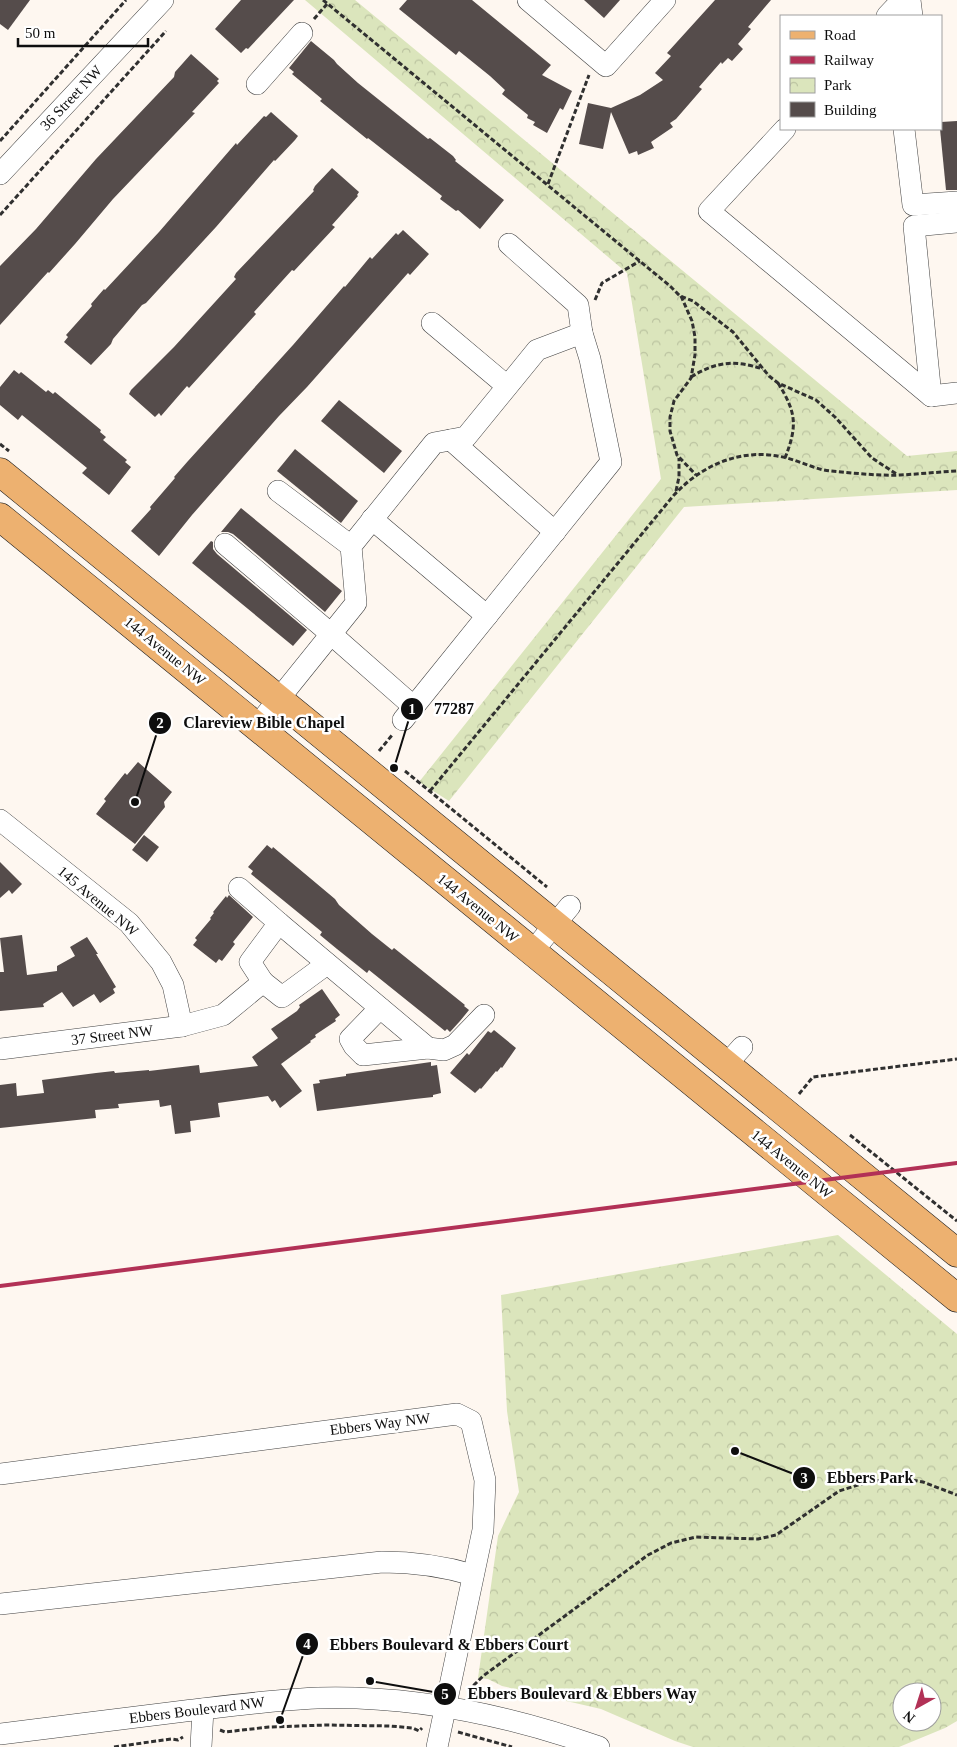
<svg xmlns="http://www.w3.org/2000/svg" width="957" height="1747" font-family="'Times New Roman',serif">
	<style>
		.park { fill: url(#park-crowns); fill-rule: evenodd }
		.building { fill: #554c4b }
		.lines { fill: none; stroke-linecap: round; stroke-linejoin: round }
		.minor-casing { stroke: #414141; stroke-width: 22 }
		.major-casing { stroke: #1f1f1f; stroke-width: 29 }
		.path { stroke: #303030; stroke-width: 3; stroke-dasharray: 5 2.5; stroke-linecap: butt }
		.minor { stroke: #fff; stroke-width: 21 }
		.major { stroke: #edb170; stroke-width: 28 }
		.rail { stroke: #b23156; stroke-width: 4 }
		.labels { text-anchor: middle; stroke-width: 5; stroke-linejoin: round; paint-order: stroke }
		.street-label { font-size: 15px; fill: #0e0e0e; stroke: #fff }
		.leader { fill: none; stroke: #0e0e0e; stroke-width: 2 }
		.callout-dot { fill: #0e0e0e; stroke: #fff; stroke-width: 2 }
		.mark-label { font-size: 15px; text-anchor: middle; font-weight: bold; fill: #fff }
		.callout-label { font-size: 16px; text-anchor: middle; font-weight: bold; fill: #0e0e0e; stroke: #fff; stroke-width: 5; stroke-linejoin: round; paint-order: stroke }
	</style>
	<defs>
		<pattern id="park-crowns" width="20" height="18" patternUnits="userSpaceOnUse" patternTransform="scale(1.25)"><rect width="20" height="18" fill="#dbe5bc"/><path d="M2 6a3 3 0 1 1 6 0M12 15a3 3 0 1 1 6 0" fill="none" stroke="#bbc3a0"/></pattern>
	</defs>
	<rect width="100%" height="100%" fill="#fef7f0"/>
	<g class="park">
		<polygon points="305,0 355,0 907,456 957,451 957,490 684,507 449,801 419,782 661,479 627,273"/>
		<path d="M 838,1235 L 957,1334 L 957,1721 L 945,1728 L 899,1747 L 693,1747 L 675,1741 L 601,1709 L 502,1686 L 488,1679 L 478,1678 L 498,1536 L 519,1492 L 507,1411 L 501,1295 ZM 902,1692 L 932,1692 L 932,1722 L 902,1722 Z"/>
	</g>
	<g class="building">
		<polygon points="0,0 30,0 8,30 0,24"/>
		<polygon points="241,0 294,0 248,49 246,48 241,53 215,29"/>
		<polygon points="407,0 472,0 551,65 542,75 572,91 563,110 560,108 547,133 533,125 535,122 527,118 528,115 502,94 505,90 490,76 459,51 456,55 399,9"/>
		<polygon points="584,0 620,0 604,18"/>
		<polygon points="715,0 771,0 748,27 751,29 738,44 743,49 732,61 728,58 722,64 721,62 699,87 702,89 676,119 670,123 673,127 651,142 654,148 638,155 637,151 629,154 611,112 603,149 579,144 588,103 611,108 640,95 663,80 655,73 671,56 667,53"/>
		<polygon points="311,41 334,60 337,64 358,83 428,139 430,138 453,156 456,160 455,161 504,200 480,229 458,210 456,211 440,199 442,196 368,138 367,139 320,101 322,99 292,74 294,72 289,68"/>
		<polygon points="191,54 219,79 217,81 219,83 192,112 195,113 113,199 75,244 49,273 48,272 0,325 0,266 36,229 96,159 174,77 175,72"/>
		<polygon points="271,112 298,136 295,140 278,158 275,161 274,160 216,227 146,303 142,305 113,339 111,344 91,365 64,342 68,337 66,335 92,306 91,304 104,289 105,290 159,232 236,143 237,145 264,116 266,117"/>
		<polygon points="957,121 957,190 946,190 940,129 941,122"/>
		<polygon points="332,168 359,192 357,195 358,196 332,225 335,227 294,271 292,270 254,312 256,314 189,388 187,386 161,416 159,413 155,417 129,394 131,390 174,347 236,279 234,277 236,273 314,191 313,190 315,186"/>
		<polygon points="403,230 429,254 410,275 408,273 307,387 279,416 192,515 159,556 131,531 151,509 150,507 175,478 174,477 188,461 293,345 344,286 345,287 370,257 372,259 396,233 398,235"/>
		<polygon points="14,370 19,374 21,372 46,392 48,390 53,394 55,392 101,430 100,432 106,437 103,440 127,460 125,462 131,467 109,495 82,473 87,468 22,415 18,420 0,405 0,387"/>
		<polygon points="339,400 402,451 384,473 321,421"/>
		<polygon points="295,449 358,501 341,523 277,471"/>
		<polygon points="241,508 342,591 325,612 233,534 228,532 221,532"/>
		<polygon points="211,541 213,542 213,549 217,554 307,630 293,646 192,563"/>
		<polygon points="138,762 172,792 164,802 165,807 135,844 96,814 106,801 104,799 125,773 127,775"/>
		<polygon points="144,835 159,847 147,862 132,850"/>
		<polygon points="267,845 272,849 273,847 335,899 339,905 372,934 392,950 394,948 399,952 465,1005 464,1006 469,1010 460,1021 450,1032 447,1029 445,1031 369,970 367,973 337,949 320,935 322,932 251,874 253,871 248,867"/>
		<polygon points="0,862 22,884 12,894 9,890 0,898"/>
		<polygon points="229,895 253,917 233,942 235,944 222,961 219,959 216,963 193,945 197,940 195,938 211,919 210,918 214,913 213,912 226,896 227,898"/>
		<polygon points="22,935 27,975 57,971 57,966 75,956 70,947 87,937 98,954 96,954 116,987 113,989 115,993 100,1003 94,994 73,1007 62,992 43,1004 44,1007 0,1011 0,972 4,972 0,938"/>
		<polygon points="322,989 340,1015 335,1019 336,1021 315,1035 316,1037 310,1041 311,1042 281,1064 302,1091 280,1108 275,1100 272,1102 268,1096 218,1103 220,1117 190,1121 191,1132 175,1134 171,1105 160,1107 159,1100 118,1104 119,1108 95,1110 96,1118 0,1128 0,1085 16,1083 17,1096 44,1093 42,1080 96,1073 114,1071 115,1073 149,1070 149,1071 199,1065 200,1073 258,1066 252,1057 278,1038 271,1029 297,1011 300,1007 299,1005"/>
		<polygon points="494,1030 516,1048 502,1068 501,1067 497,1072 496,1071 481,1089 480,1088 475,1093 450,1073 467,1053 469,1055 488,1031 491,1033"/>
		<polygon points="431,1062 431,1066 437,1065 441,1093 433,1095 433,1097 415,1099 317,1111 313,1084 320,1083 319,1080 346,1076 346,1074"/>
	</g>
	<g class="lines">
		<defs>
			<g id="minor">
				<polyline points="528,0 606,66 665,0"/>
				<polyline points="910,0 912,16"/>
				<polyline points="887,16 902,0"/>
				<polyline points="257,84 302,33"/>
				<polyline points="785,129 709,211 931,396 957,393"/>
				<polyline points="904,129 913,205 957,202"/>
				<polyline points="0,174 163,0"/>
				<polyline points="509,244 578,305 582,333"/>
				<polyline points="432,323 507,386"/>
				<polyline points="931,396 914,226 957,222"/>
				<polyline points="451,440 555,532"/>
				<polyline points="278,491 351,546"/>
				<polyline points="372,519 487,616"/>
				<polyline points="225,544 331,634 414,707"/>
				<polyline points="257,726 356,603 351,546 434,443 466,437 537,350 582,333 590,359 611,462 403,720"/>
				<polyline points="0,820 129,923 161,962 173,985 182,1026"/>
				<polyline points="239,888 279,923"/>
				<polyline points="532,952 570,906"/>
				<polyline points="263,982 282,997 327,964"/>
				<polyline points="380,1008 350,1039 354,1046 363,1055 428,1048"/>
				<polyline points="0,1049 182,1026 223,1015 263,982 250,962 279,923 428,1048 444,1050 455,1045 484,1015"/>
				<polyline points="726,1065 742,1047"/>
				<polyline points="0,1474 457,1414 471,1421 485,1480 483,1530 437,1747"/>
				<path d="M 0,1604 L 382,1562 C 414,1562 443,1566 473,1575"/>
				<path d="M 0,1734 C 62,1726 123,1719 185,1711 C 228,1706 273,1700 317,1698 C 414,1695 508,1715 599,1747"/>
				<polyline points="201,1747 203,1709"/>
			</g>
			<g id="major">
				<polyline points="0,472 957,1253"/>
				<polyline points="0,517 957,1298"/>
			</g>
		</defs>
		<use href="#minor" class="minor-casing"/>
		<use href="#major" class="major-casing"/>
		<g class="path">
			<polyline points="323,0 670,286 680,296 693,301 733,332 769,376 778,383 816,400 835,417 872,458 898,475"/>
			<polyline points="314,19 327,4"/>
			<polyline points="0,141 126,0"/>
			<polyline points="548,184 589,75"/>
			<polyline points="0,215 166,31"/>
			<polyline points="681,296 692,321 695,337 695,355 691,378 674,401 670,417 670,431 677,455 696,475"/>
			<polyline points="595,300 602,283 640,261"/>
			<path d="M 691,377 C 717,361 735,360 763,369"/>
			<path d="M 778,383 C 796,412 798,425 785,458"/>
			<polyline points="0,444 9,451"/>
			<polyline points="676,491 679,477 679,458"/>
			<polyline points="379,751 393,734"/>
			<polyline points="405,771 547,887"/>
			<path d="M 430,791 L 674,495 C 704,463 744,447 787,458 C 802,462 817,470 831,471 C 854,473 877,476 900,475 C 919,474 938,472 957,471"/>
			<polyline points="799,1094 813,1077 957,1059"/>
			<polyline points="850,1135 957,1221"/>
			<polyline points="472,1693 474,1685 483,1676 648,1555 671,1543 696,1537 758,1539 776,1535 839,1491 868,1482 901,1478 923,1482 957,1495"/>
			<polyline points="220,1730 225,1732 269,1727 327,1725 390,1726 413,1728 419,1731 422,1728"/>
			<polyline points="458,1732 512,1747"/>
			<polyline points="114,1747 171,1739 178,1740 183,1737"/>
		</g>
		<use href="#minor" class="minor"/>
		<use href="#major" class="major"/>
		<polyline class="rail" points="0,1286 957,1163"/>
	</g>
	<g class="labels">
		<g class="street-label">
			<text transform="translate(71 98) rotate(-47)" y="5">36 Street NW</text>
			<text transform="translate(165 651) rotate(39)" y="5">144 Avenue NW</text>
			<text transform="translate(98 901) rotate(40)" y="5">145 Avenue NW</text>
			<text transform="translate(478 908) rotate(39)" y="5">144 Avenue NW</text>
			<text transform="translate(112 1035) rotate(-7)" y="5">37 Street NW</text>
			<text transform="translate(792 1164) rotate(39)" y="5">144 Avenue NW</text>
			<text transform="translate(380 1424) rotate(-7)" y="5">Ebbers Way NW</text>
			<text transform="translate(197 1710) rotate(-7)" y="5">Ebbers Boulevard NW</text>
		</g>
	</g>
	<path class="leader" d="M394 768L412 709M135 802L160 723M735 1451L804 1478M280 1720L307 1644M370 1681L445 1694"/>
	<g class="callout-dot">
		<circle cx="394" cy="768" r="5"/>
		<circle cx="135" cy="802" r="5"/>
		<circle cx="735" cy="1451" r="5"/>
		<circle cx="280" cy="1720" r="5"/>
		<circle cx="370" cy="1681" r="5"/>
		<circle cx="412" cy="709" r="12"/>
		<circle cx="160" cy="723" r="12"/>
		<circle cx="804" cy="1478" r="12"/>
		<circle cx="307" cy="1644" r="12"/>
		<circle cx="445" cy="1694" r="12"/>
	</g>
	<g class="mark-label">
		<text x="412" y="714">1</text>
		<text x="160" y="728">2</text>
		<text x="804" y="1483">3</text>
		<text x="307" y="1649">4</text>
		<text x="445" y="1699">5</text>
	</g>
	<g class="callout-label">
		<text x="454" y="714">77287</text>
		<text x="264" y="728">Clareview Bible Chapel</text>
		<text x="870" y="1483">Ebbers Park</text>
		<text x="449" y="1650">Ebbers Boulevard &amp; Ebbers Court</text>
		<text x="582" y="1699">Ebbers Boulevard &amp; Ebbers Way</text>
	</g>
	<rect x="780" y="15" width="162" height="115" fill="#ffffff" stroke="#9f9f9f"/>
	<rect x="790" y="31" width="25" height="8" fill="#edb170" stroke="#9f9f9f"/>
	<text x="824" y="40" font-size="15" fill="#0e0e0e">Road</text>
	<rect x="790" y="56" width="25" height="8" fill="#b23156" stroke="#9f9f9f"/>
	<text x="824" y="65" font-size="15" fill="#0e0e0e">Railway</text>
	<rect x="790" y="78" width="25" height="15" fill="url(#park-crowns)" stroke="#9f9f9f"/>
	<text x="824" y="90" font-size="15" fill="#0e0e0e">Park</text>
	<rect x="790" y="102" width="25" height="15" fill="#554c4b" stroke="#9f9f9f"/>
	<text x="824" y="115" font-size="15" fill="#0e0e0e">Building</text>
	<g transform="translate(917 1707) rotate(219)"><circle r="24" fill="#ffffff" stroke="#9f9f9f"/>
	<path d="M0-4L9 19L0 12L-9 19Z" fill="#b23156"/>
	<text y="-8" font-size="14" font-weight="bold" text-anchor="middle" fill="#0e0e0e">N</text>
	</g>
	<path d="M18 38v8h130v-8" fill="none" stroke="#0e0e0e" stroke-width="2.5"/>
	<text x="25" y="38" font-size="15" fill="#0e0e0e" stroke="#ffffff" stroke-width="4" paint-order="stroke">50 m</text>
</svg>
